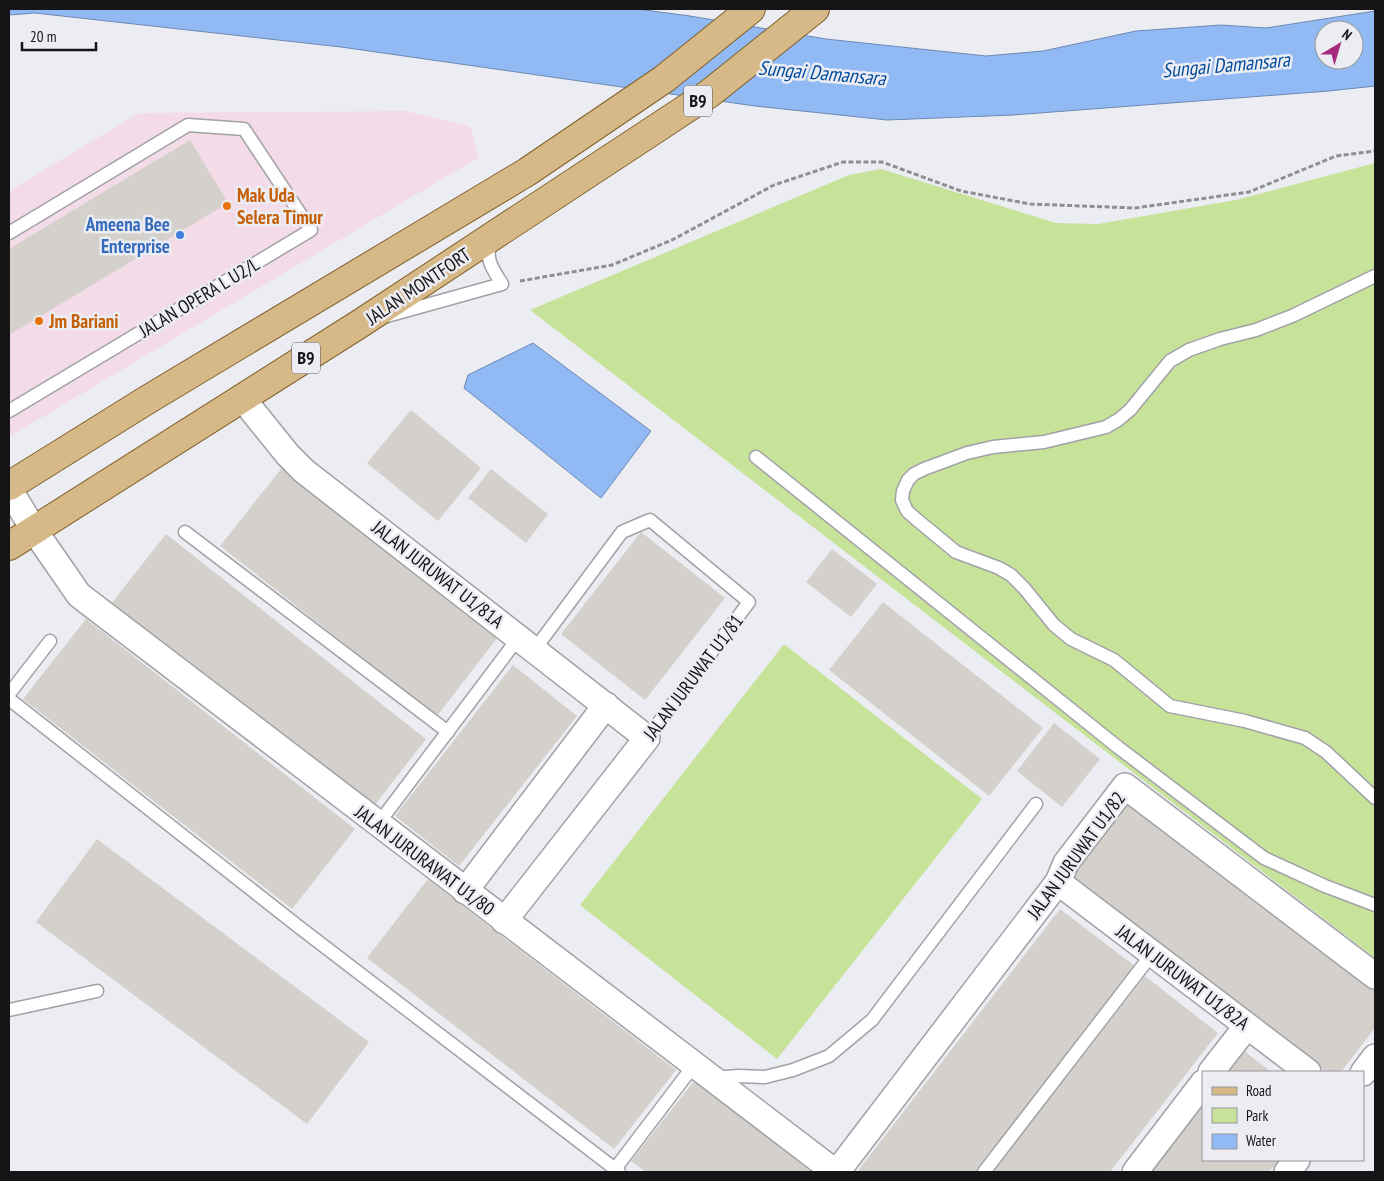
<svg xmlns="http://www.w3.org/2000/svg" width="1384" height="1181" font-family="'PT Sans Narrow',sans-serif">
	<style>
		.commercial { fill: #f3dce8 }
		.green { fill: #c7e39a }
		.water { fill: #91baf4; stroke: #6c88b2; fill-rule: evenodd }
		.building { fill: #d4d0cb }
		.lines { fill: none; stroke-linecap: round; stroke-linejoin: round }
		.service-casing { stroke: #a1a1a7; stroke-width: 15 }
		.minor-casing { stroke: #a1a1a7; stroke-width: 28 }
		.primary-casing { stroke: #80612a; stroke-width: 30 }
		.path { stroke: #8e8e93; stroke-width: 3; stroke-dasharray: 5 2.5; stroke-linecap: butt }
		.service { stroke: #fff; stroke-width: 12 }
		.minor { stroke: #fff; stroke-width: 25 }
		.primary { stroke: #d6b986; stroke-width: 28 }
		.food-dot { fill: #e8710a; stroke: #ececf3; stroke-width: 2 }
		.shop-dot { fill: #3f7fe0; stroke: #ececf3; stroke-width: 2 }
		.labels { text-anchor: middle; stroke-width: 5; stroke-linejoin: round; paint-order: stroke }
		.shield { fill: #ececf3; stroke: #565659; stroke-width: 1 }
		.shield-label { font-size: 18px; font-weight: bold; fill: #151517 }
		.food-label { font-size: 19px; font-weight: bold; fill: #c56008; stroke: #ececf3; text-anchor: start }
		.shop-label { font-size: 19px; font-weight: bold; fill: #366cbe; stroke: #ececf3; text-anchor: end }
		.street-label { font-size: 19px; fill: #151517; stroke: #ececf3 }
		.water-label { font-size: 20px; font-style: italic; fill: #034b9e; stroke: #ececf3 }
	</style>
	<rect width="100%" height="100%" fill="#ececf3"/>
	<polygon class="commercial" points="405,111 470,126 479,157 9,437 9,191 139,113"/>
	<g class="green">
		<polygon points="1375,163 1375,958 530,310 849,175 881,169 1056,223 1098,224 1236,200"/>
		<polygon points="784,644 982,799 777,1059 580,905"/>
	</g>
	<g class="water">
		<path d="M 9,9 L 637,9 L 690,16 L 826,39 L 986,56 L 1043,51 L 1136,31 L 1221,25 L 1266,28 L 1375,11 L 1375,86 L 1329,91 L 1013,115 L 887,120 L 755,106 L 341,47 L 35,13 L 9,15 ZM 1324,30 L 1354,30 L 1354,60 L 1324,60 Z"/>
		<polygon points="533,343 651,431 601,498 464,388 468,375"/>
	</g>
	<g class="building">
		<polygon points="190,140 228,203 9,335 9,249"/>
		<polygon points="411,410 481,468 438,521 367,463"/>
		<polygon points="285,464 501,633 437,716 220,546"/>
		<polygon points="491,469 548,514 526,543 468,498"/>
		<polygon points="641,532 725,598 645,700 561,634"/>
		<polygon points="166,534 426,739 371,810 110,605"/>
		<polygon points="832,549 877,584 851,617 806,582"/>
		<polygon points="883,602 1043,728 989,796 829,670"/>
		<polygon points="86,619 355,829 292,909 23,699"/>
		<polygon points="513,665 577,716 459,866 395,816"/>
		<polygon points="1054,723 1100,759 1062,807 1017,771"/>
		<polygon points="1130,796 1375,985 1375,1028 1341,1072 1326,1072 1070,874"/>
		<polygon points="97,839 369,1042 307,1124 36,922"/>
		<polygon points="428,879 676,1070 614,1149 367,958"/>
		<polygon points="1060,909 1136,967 978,1172 857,1172"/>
		<polygon points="1145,976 1218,1033 1110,1172 993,1172"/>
		<polygon points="1243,1050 1271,1072 1226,1072"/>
		<polygon points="694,1081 812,1172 646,1172 631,1161"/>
		<polygon points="1203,1102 1203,1160 1279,1160 1269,1172 1148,1172"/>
	</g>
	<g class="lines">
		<defs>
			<g id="service">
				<polyline points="9,233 188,125 244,129 311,230 9,411"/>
				<polyline points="1375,276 1292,316 1256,330 1220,339 1189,350 1170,361 1130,410 1118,420 1106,427 1044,442 993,447 967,453 924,469 914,474 908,480 903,491 902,500 907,511 916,519 956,552 999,568 1011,575 1024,588 1054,625 1071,639 1114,660 1170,706 1245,721 1305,738 1326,752 1375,798"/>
				<path d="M 387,316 L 502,284 C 491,266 486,261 490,240"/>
				<polyline points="756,457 1119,748 1264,858 1325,886 1375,905"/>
				<polyline points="185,532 448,732"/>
				<polyline points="535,649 622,532 650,520 749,602 647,738"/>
				<polyline points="9,694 50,641"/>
				<polyline points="9,699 299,927 619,1172"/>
				<polyline points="378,824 519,637"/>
				<polyline points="9,1010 97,991"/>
				<polyline points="714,1078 738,1076 765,1077 793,1070 829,1056 872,1020 1036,804"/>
				<polyline points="615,1169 694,1065"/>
				<polyline points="984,1172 1152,954"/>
			</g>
			<g id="minor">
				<polyline points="242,398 288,455 304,471 647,738 504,921"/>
				<polyline points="9,489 34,530 79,595 835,1172"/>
				<polyline points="1058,882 1308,1072"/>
				<polyline points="465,891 606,705"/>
				<polyline points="1211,1072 1247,1026"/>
				<polyline points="1363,1073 1375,1057"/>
				<polyline points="837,1172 1058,882 1066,863 1125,786 1375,976"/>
				<polyline points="1135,1172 1203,1083"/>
				<polyline points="1287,1172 1297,1160"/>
			</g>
			<g id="primary">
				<polyline points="9,486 147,400 527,172 664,79 751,9"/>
				<polyline points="9,546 361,323 710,93 815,9"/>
			</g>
		</defs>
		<use href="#service" class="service-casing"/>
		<use href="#minor" class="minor-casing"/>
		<use href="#primary" class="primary-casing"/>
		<polyline class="path" points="520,281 612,265 672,240 774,185 843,162 882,162 961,191 1030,204 1135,208 1249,192 1336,156 1375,151"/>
		<use href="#service" class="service"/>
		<use href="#minor" class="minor"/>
		<use href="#primary" class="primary"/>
	</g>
	<g class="food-dot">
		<circle cx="227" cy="206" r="5"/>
		<circle cx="39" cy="321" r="5"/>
	</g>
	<circle class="shop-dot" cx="180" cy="235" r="5"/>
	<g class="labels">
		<g class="shield">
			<rect x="684" y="85.5" width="28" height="31" rx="4"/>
			<rect x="292" y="342.5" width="28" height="31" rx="4"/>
		</g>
		<g class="shield-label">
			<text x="698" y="107">B9</text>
			<text x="306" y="364">B9</text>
		</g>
		<g class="food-label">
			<text x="237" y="202">Mak Uda<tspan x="237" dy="22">Selera Timur</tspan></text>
			<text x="49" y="328">Jm Bariani</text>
		</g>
		<g class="shop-label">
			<text x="170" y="231">Ameena Bee<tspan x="170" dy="22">Enterprise</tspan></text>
		</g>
		<g class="street-label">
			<text transform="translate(418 286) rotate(-34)" y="7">JALAN MONTFORT</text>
			<text transform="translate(199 297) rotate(-31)" y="7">JALAN OPERA L U2/L</text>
			<text transform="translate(438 574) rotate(38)" y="7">JALAN JURUWAT U1/81A</text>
			<text transform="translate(693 677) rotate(-53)" y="7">JALAN JURUWAT U1/81</text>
			<text transform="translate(1076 855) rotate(-54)" y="7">JALAN JURUWAT U1/82</text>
			<text transform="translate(425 860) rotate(37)" y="7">JALAN JURURAWAT U1/80</text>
			<text transform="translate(1183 977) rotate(37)" y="7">JALAN JURUWAT U1/82A</text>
		</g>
		<g class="water-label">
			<text transform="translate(1226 65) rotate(-5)" y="7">Sungai Damansara</text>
			<text transform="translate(822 73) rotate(5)" y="7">Sungai Damansara</text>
		</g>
	</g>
	<rect width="1384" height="1181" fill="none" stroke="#151517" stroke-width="20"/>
	<rect x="1202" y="1071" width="162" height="90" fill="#ececf3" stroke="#96969b"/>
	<rect x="1212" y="1087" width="25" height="8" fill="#d6b986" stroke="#96969b"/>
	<text x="1246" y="1096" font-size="15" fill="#151517">Road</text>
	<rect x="1212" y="1108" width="25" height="15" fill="#c7e39a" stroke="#96969b"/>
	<text x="1246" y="1121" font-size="15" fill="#151517">Park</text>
	<rect x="1212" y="1134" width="25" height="15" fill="#91baf4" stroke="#96969b"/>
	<text x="1246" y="1146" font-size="15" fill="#151517">Water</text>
	<g transform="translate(1339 45) rotate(38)"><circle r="24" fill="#ececf3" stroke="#96969b"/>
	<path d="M0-4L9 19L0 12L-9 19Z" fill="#a52b80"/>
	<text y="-8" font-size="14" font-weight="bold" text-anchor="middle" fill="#151517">N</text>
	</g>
	<path d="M22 42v8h74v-8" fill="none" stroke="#151517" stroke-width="2.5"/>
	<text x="30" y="42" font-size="15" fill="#151517" stroke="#ececf3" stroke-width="4" paint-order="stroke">20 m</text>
</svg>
